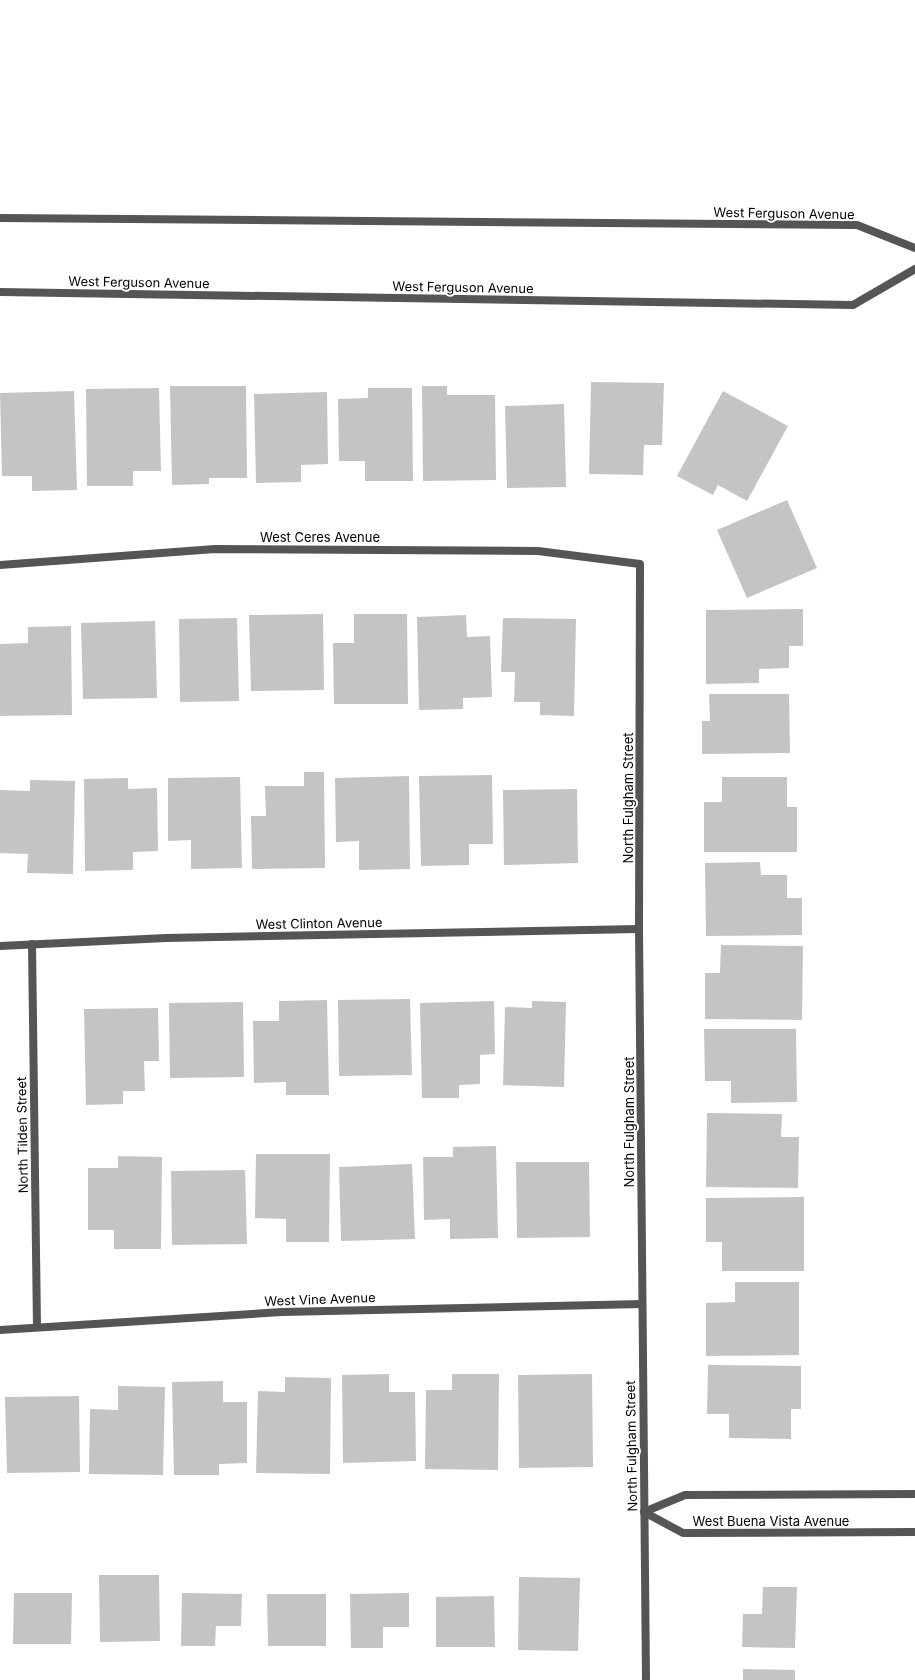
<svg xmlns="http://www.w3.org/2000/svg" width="915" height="1680" font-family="Inter,sans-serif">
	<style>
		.building { fill: #c4c4c4 }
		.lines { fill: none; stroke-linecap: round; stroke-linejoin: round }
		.minor { stroke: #555; stroke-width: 8 }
		.tertiary { stroke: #555; stroke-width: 8 }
		.labels { text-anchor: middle; stroke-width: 4; stroke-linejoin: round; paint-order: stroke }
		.street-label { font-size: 13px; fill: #000; stroke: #fff }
	</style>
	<rect width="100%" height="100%" fill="#fff"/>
	<g class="building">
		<polygon points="591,382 664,383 662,445 644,445 643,475 589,474"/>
		<polygon points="170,386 246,386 247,478 209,478 209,484 172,485"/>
		<polygon points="422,386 447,386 447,395 495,395 496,480 423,481"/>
		<polygon points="159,388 161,471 133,471 133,486 87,486 86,389"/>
		<polygon points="368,388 412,388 413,481 365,481 365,461 339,461 338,399 368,398"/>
		<polygon points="74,391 77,490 32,491 32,476 2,476 0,393"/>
		<polygon points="723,391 788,426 747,501 718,485 713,495 677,476"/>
		<polygon points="327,392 328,464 301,465 301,482 256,483 254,394"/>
		<polygon points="564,404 566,487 507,488 505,406"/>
		<polygon points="787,500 817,568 747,598 717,530"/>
		<polygon points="803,609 803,646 789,646 789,668 759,669 759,683 706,684 706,610"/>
		<polygon points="323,614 324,690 251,691 249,615"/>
		<polygon points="354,614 407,614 408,704 334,704 333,643 354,643"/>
		<polygon points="466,615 467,637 490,636 492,697 463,698 463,709 419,710 417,617"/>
		<polygon points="237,618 239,701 180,702 179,619"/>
		<polygon points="503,618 576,619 574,716 540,715 540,702 514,702 515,672 501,672"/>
		<polygon points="155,621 157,698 83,699 81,623"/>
		<polygon points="71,626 72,715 0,716 0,644 28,643 28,627"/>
		<polygon points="709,694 789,694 790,753 702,754 702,721 710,721"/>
		<polygon points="304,772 324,772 325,868 252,869 251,816 266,816 265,786 304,786"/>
		<polygon points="492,775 493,844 469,844 469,865 421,866 419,776"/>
		<polygon points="409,776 410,869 359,870 359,841 336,842 335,778"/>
		<polygon points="240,777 242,868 191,869 191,840 168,841 168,778"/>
		<polygon points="722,777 787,777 787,807 797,807 797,852 704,852 704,802 722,802"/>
		<polygon points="128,778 128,789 157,788 158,851 133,852 133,870 85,871 84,779"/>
		<polygon points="30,780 75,781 73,874 27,873 28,854 0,853 0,790 30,791"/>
		<polygon points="577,789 578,863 504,865 503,790"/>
		<polygon points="760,862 761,875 787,875 787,898 802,898 802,935 706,936 705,863"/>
		<polygon points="721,945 803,946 802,1020 705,1019 705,973 720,973"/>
		<polygon points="410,999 412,1075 339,1076 338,1000"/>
		<polygon points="327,1000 329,1095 286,1095 286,1082 254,1083 253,1021 279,1021 279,1001"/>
		<polygon points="494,1001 495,1054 480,1055 480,1084 459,1085 459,1098 422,1098 420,1003"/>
		<polygon points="532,1001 566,1002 564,1087 503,1085 505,1007 532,1008"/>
		<polygon points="243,1002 244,1077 170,1078 169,1003"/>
		<polygon points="158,1008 159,1061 144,1061 145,1091 123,1091 123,1104 86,1105 84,1009"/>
		<polygon points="704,1029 796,1029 797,1102 731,1103 731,1081 705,1081"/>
		<polygon points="707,1113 782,1114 781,1137 799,1137 798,1188 706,1187"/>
		<polygon points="496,1146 498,1238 450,1239 450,1219 424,1220 423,1157 453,1157 453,1147"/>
		<polygon points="256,1154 330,1154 329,1242 286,1242 286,1219 255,1218"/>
		<polygon points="118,1156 162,1157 161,1249 114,1249 114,1230 88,1230 88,1168 118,1168"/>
		<polygon points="516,1162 589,1162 590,1237 517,1238"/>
		<polygon points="412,1164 415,1239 341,1241 339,1167"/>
		<polygon points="245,1170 247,1244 172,1245 171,1171"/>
		<polygon points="804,1197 804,1271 722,1271 722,1242 706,1242 706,1198"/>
		<polygon points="735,1282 799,1282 799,1355 706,1356 706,1303 735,1302"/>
		<polygon points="708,1365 801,1366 801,1409 791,1409 791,1439 729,1438 729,1414 707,1414"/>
		<polygon points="389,1374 389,1392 415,1392 416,1461 343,1463 342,1375"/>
		<polygon points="452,1374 499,1374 498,1470 425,1469 426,1390 452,1390"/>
		<polygon points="592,1374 593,1467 519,1468 518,1375"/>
		<polygon points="285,1377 331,1378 330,1474 256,1473 258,1391 285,1392"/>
		<polygon points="223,1381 223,1402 247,1402 247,1463 219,1464 219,1475 174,1475 172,1382"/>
		<polygon points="118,1386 165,1387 163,1475 89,1474 90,1409 118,1410"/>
		<polygon points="79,1396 80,1472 7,1473 5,1397"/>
		<polygon points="99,1575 159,1575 160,1641 100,1642"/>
		<polygon points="519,1577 580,1578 578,1651 518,1650"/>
		<polygon points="763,1587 797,1587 795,1648 742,1647 743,1614 762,1614"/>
		<polygon points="14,1593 72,1593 71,1644 13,1644"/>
		<polygon points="182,1593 242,1594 241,1626 216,1626 215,1646 181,1646"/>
		<polygon points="409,1593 409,1627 383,1627 383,1648 351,1648 350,1594"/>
		<polygon points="267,1594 326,1594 326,1646 268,1646"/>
		<polygon points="494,1596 495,1647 436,1647 436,1597"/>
		<polygon points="743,1669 795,1670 795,1680 743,1680"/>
	</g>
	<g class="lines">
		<g class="minor">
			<polyline points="0,565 215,549 538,551 640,564 639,929 646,1680"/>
			<polyline points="32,944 37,1327"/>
			<polyline points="0,946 166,938 639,929"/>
			<polyline points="0,1330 282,1312 642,1304"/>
			<polyline points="644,1512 683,1533 915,1532"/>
			<polyline points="644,1512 685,1495 915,1494"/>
		</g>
		<g class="tertiary">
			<polyline points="0,218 857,225 915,248"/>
			<polyline points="0,292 853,305 915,269"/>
		</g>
	</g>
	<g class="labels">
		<g class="street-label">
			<text transform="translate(784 213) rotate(1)" y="5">West Ferguson Avenue</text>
			<text transform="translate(139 282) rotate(1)" y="5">West Ferguson Avenue</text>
			<text transform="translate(463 287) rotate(1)" y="5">West Ferguson Avenue</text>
			<text x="320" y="542">West Ceres Avenue</text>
			<text transform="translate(628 798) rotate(-90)" y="5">North Fulgham Street</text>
			<text transform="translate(319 923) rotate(-1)" y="5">West Clinton Avenue</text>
			<text transform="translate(629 1122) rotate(-90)" y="5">North Fulgham Street</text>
			<text transform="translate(22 1135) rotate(-91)" y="5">North Tilden Street</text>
			<text transform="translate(320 1299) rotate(-2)" y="5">West Vine Avenue</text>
			<text transform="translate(631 1446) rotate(-91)" y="5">North Fulgham Street</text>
			<text x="771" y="1526">West Buena Vista Avenue</text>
		</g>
	</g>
</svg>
